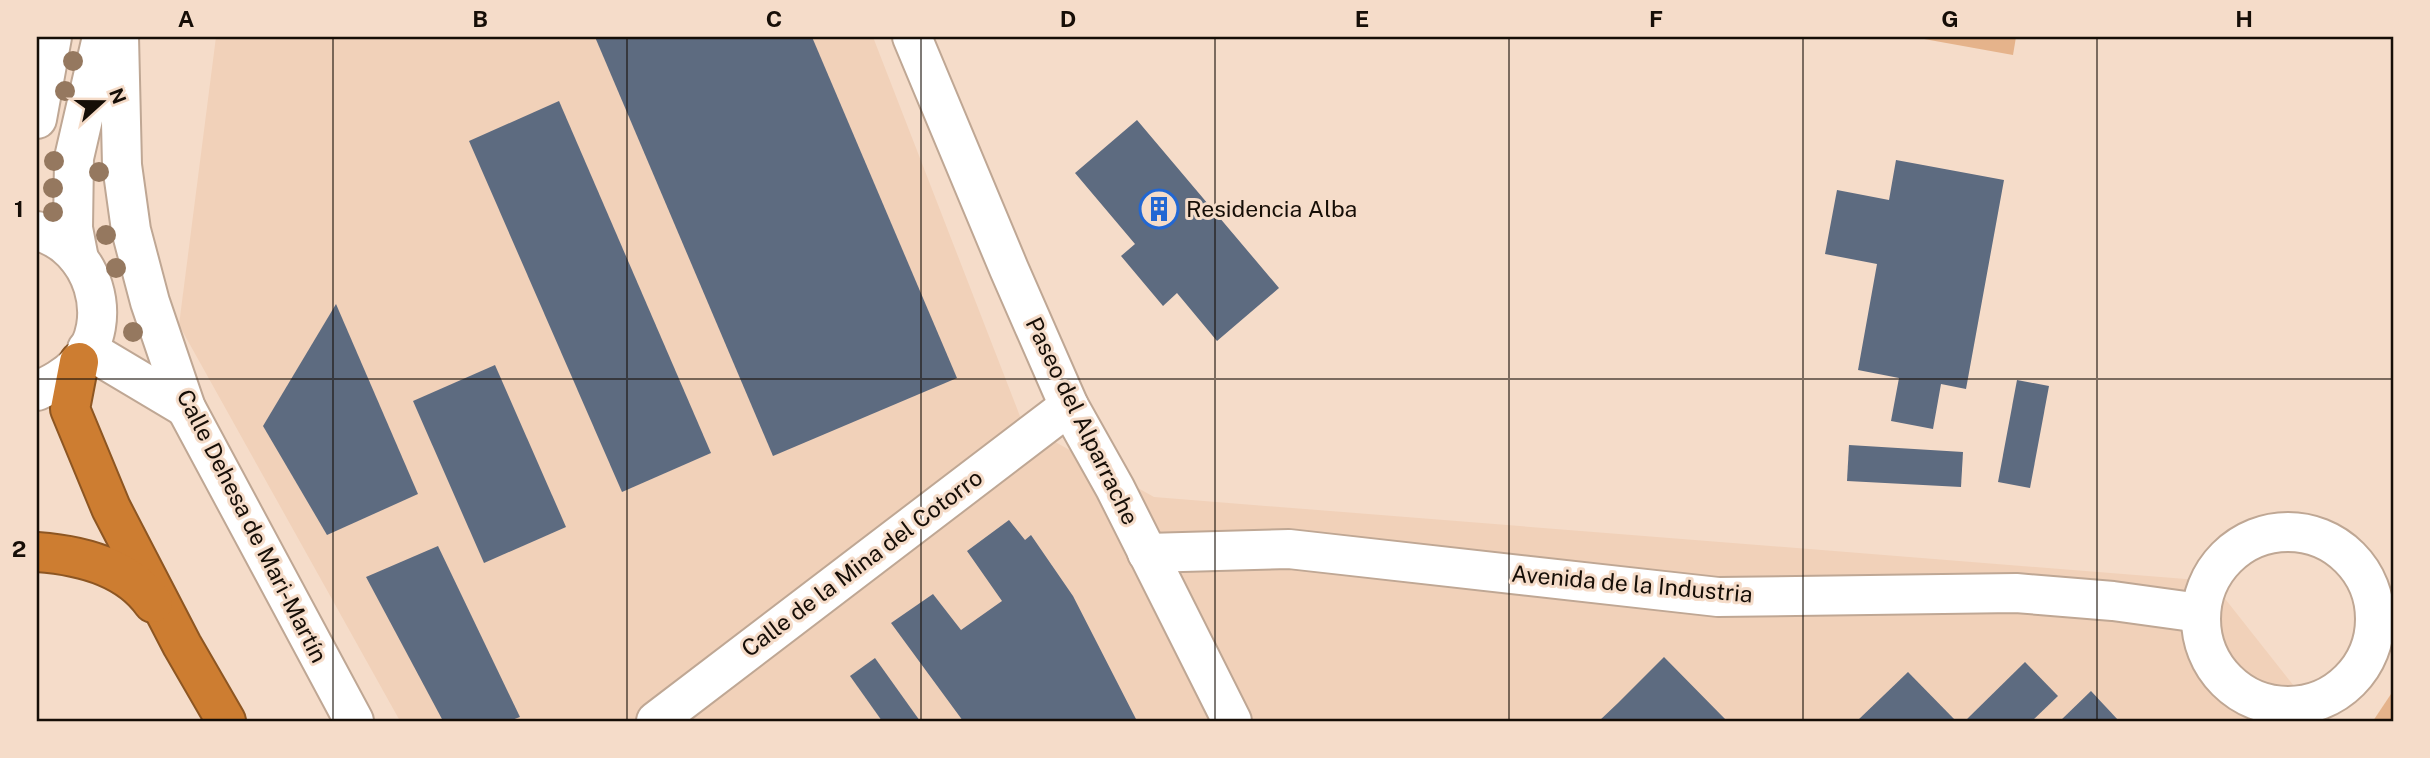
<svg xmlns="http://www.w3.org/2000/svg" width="2430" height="758" font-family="'Public Sans',sans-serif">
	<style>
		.built { fill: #f1d1b9 }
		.green { fill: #e5b38b }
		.building { fill: #5d6b80 }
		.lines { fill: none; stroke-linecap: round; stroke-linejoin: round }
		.minor-casing { stroke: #bfa794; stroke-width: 42 }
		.tertiary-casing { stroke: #bfa794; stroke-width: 42 }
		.motorway-casing { stroke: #8d5622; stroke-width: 42 }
		.minor { stroke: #fff; stroke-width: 38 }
		.tertiary { stroke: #fff; stroke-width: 38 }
		.motorway { stroke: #cd7d31; stroke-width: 38 }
		.tree { fill: #95785f }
		.grid { fill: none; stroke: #160e07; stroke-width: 2; stroke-opacity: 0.55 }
		.labels { text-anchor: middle; stroke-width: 6; stroke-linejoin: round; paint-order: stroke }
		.poi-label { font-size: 23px; fill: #160e07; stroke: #f5dcc9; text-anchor: start }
		.street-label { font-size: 23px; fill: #160e07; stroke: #f5dcc9 }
		.neatline { fill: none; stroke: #160e07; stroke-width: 2.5 }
		.grid-label { font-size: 23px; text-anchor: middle; font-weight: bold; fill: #160e07 }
	</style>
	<rect width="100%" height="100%" fill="#f5dcc9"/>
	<polygon class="built" points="216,37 873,37 1023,424 1154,497 2211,581 2305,700 2317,721 400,721 179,325"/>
	<g class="green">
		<polygon points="1913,37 2016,37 2013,55"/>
		<polygon points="2393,691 2393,721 2373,721"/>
	</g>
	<g class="building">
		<polygon points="595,37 812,37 957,378 773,456"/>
		<polygon points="559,101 711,453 622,492 469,141"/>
		<polygon points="1137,120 1279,288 1217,341 1177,293 1163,306 1121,256 1135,244 1075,173"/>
		<polygon points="1896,160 2004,180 1966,389 1941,384 1933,429 1891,421 1899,378 1858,370 1877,264 1825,254 1837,190 1889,200"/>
		<polygon points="336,304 418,494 327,535 263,426"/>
		<polygon points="495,365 566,527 484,563 413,401"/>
		<polygon points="2017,380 2049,386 2030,488 1998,482"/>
		<polygon points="1849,445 1963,452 1961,487 1847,481"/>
		<polygon points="1009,520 1025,540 1031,535 1073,596 1137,721 963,721 891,623 933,594 961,630 1002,601 967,551"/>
		<polygon points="438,546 520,717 509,721 443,721 366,577"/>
		<polygon points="1664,657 1727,721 1599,721 1618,703"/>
		<polygon points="875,658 920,721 882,721 850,676"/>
		<polygon points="2025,662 2058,696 2032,721 1965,721"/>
		<polygon points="1908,672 1956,721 1857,721"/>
		<polygon points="2091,691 2119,721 2060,721"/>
	</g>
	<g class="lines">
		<defs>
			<g id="minor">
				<polyline points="119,37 122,165 131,230 150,302 186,408 354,721"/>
				<polyline points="912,37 1009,269 1069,406 1115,488 1232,721"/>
				<polyline points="87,349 186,408"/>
				<circle cx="2288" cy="619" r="87"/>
				<polyline points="1147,553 1289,549 1718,597 2016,593 2113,601 2200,613"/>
				<polyline points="656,721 1069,406"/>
			</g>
			<g id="tertiary">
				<polyline points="37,119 52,37"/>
				<path d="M 37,231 C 93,245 117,321 78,364 C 66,377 52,384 37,391"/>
				<polyline points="79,259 73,228 74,158 102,37"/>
			</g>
			<g id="motorway">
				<polyline points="79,362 70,409 87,450 111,508 182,645 226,721"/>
				<path d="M 37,552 C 79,555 127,566 153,603"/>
			</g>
		</defs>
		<use href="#minor" class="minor-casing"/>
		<use href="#tertiary" class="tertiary-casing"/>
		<use href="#motorway" class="motorway-casing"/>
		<use href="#minor" class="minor"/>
		<use href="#tertiary" class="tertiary"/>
		<use href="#motorway" class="motorway"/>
	</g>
	<g class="tree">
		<circle cx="73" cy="61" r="10"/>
		<circle cx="65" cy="91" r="10"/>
		<circle cx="54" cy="161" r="10"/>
		<circle cx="99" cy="172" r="10"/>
		<circle cx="53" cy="188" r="10"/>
		<circle cx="53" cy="212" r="10"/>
		<circle cx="106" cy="235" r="10"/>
		<circle cx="116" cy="268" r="10"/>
		<circle cx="133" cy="332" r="10"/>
	</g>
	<path class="grid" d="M 333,37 L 333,721M 627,37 L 627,721M 921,37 L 921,721M 1215,37 L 1215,721M 1509,37 L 1509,721M 1803,37 L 1803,721M 2097,37 L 2097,721M 37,379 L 2393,379"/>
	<defs>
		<symbol id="building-ring" viewBox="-11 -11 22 22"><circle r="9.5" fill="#f5dcc9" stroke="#2267d3" stroke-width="1.5"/><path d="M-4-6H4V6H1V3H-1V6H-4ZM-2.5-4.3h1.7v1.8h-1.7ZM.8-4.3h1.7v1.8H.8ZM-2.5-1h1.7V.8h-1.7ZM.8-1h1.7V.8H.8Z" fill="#2267d3"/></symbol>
	</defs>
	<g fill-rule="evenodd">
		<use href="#building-ring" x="1137" y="187" width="44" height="44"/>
	</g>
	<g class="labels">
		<g class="poi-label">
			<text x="1186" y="217">Residencia Alba</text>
		</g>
		<g class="street-label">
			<text transform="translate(1082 421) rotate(64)" y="8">Paseo del Alparrache</text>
			<text transform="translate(252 526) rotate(63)" y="8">Calle Dehesa de Mari-Martín</text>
			<text transform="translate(862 563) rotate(-37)" y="8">Calle de la Mina del Cotorro</text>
			<text transform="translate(1632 584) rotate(5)" y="8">Avenida de la Industria</text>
		</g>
	</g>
	<rect width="2430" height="758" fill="none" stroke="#f5dcc9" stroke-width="77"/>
	<g transform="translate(102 102) rotate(69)" stroke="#f5dcc9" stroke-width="5" paint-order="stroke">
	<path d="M0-5L12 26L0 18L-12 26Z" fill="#160e07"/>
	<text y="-10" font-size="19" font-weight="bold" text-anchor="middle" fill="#160e07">N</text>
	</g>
	<rect x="38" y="38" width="2354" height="682" class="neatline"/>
	<g class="grid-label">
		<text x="186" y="27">A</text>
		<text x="480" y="27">B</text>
		<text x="774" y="27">C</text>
		<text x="1068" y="27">D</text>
		<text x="1362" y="27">E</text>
		<text x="1656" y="27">F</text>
		<text x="1950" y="27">G</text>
		<text x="2244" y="27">H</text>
		<text x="19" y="217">1</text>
		<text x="19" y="557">2</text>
	</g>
</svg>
